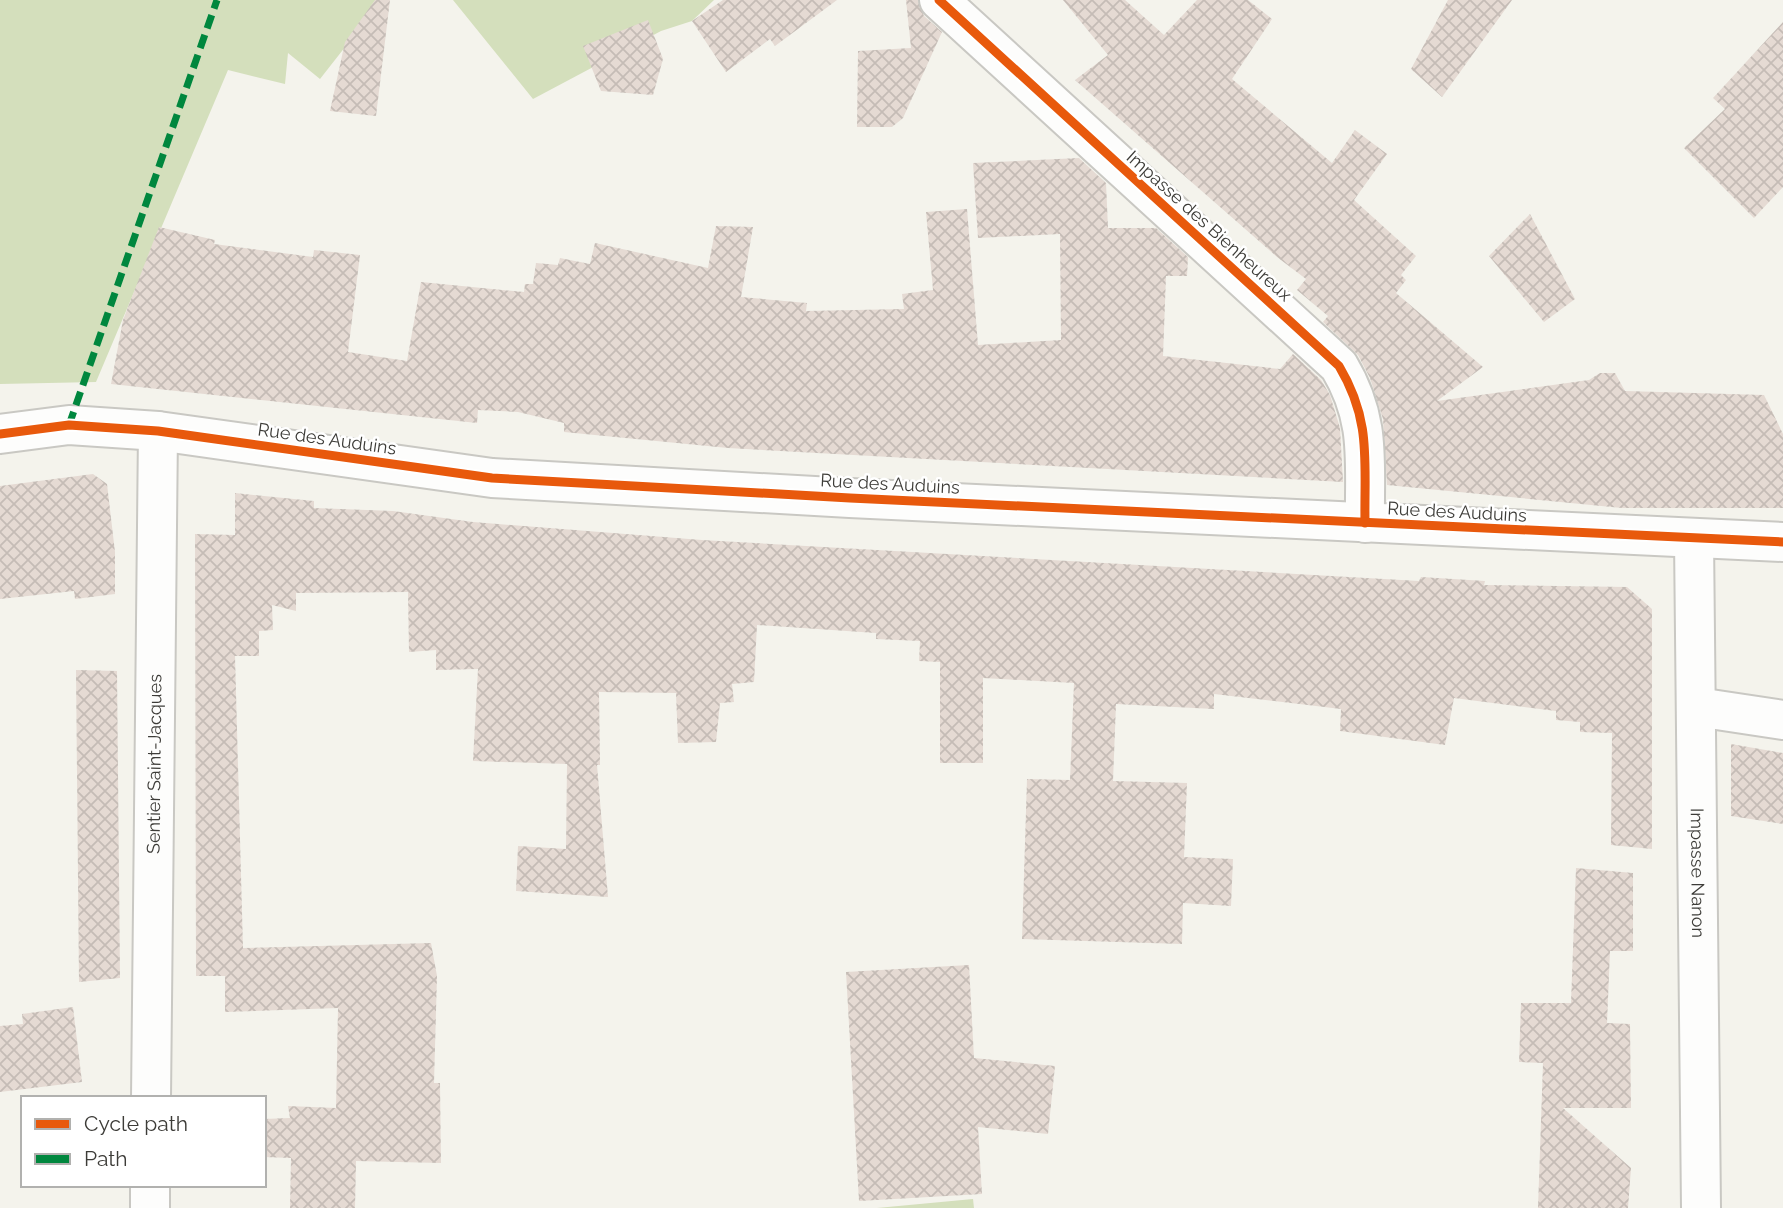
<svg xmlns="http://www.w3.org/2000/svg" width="1783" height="1208" font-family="Raleway,sans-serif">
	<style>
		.green { fill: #d4dfbc }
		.building { fill: url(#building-cross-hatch) }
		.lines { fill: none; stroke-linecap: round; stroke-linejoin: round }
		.minor-casing { stroke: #c9c8c3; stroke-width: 42 }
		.tertiary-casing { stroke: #c9c8c3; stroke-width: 42 }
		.minor { stroke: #fdfdfc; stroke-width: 38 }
		.tertiary { stroke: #fdfdfc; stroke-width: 38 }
		.quiet { stroke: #00873e; stroke-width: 7; stroke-dasharray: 14 7; stroke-linecap: butt }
		.cycleway-casing { stroke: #fff; stroke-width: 13 }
		.cycleway { stroke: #e8590c; stroke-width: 9 }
		.labels { text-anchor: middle; stroke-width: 5; stroke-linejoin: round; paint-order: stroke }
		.street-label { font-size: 18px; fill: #3d3c38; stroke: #fff }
	</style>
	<defs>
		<pattern id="building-cross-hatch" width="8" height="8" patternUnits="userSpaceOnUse" patternTransform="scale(1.75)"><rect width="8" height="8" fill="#e5dad3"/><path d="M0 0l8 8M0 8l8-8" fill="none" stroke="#c5bcb6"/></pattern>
	</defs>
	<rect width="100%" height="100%" fill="#f4f3ec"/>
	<g class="green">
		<polygon points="0,0 382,0 320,79 288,53 285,84 228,70 96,382 0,384"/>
		<polygon points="453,0 714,0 692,21 661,31 533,99"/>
		<polygon points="973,1199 974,1208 877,1208"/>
	</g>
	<g class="building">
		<polygon points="375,0 390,0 376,116 330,111 345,42"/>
		<polygon points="723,0 837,0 775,46 770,39 726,72 692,21"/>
		<polygon points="906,0 918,0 924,16 942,32 903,118 892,127 857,127 858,51 911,48"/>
		<polygon points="1063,0 1125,0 1164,35 1197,0 1248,0 1272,19 1232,79 1332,163 1355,130 1387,154 1354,200 1416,256 1401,275 1406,280 1396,293 1483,367 1437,401 1589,380 1600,373 1615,373 1625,391 1764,395 1783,434 1783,508 1622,508 1387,485 1383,419 1370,378 1358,355 1323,322 1328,316 1297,290 1306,279 1277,257 1075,80 1108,55"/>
		<polygon points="1448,0 1512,0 1442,97 1411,69"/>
		<polygon points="648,20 663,59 653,95 601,91 583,46"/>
		<polygon points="1783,22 1783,187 1754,218 1684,148 1725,109 1713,98"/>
		<polygon points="1079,158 1106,183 1108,228 1156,228 1188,257 1187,276 1166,276 1163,356 1280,369 1293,354 1321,380 1330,395 1340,428 1343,482 728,448 564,432 564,423 518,412 478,410 477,423 111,384 123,320 159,227 215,240 214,244 313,257 314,250 360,255 348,352 407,361 421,282 524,292 525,284 533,284 536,263 558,265 560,258 590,264 595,243 708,268 716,226 753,227 741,297 807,303 806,311 904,309 902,294 933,290 926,212 967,209 978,345 1061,340 1060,234 978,238 973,163"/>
		<polygon points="1530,214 1575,299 1544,322 1489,256"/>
		<polygon points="93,474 107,484 115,552 115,594 75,599 74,591 0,599 0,486"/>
		<polygon points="235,493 314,501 314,508 393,511 473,522 702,540 1419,581 1421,577 1485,581 1484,585 1627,587 1652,609 1652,849 1611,845 1612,733 1580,732 1580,722 1556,720 1556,711 1454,698 1445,745 1340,731 1341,709 1214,694 1214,709 1116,704 1113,781 1187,783 1184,857 1233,859 1231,906 1183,903 1182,944 1022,939 1027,779 1070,780 1074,683 983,678 983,763 940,763 940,662 919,661 920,641 876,639 876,633 757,625 754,682 732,684 734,702 720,703 716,742 678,743 676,693 599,692 600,765 597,765 608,897 516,891 518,846 566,849 567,764 473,761 478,669 436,670 436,650 409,652 408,592 296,593 296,611 272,605 273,630 259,631 259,656 235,656 243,948 431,943 437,976 434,1083 440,1083 441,1163 356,1161 355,1208 290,1208 291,1158 264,1157 264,1119 290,1118 288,1106 336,1108 338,1008 225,1012 225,976 196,976 195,534 235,535"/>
		<polygon points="76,670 117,671 120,978 79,982"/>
		<polygon points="1731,744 1783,753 1783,824 1731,816"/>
		<polygon points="1576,868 1633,873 1633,951 1610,951 1607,1023 1630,1024 1631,1108 1563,1108 1631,1168 1628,1208 1538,1208 1543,1063 1519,1062 1521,1003 1571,1003"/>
		<polygon points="969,965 974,1058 1055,1066 1048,1134 978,1127 982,1194 859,1201 846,972"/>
		<polygon points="73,1007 82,1082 0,1092 0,1026 23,1024 22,1014"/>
	</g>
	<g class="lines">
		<defs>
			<g id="minor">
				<path d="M 939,0 L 1339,366 C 1372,421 1364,462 1365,523"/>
				<path id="s1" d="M 1694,539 L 1701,1208"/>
				<polyline points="1697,707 1783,720"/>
				<path id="s2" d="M 151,1098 L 158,431"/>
				<polyline points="150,1208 150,1185"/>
			</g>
			<polyline id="tertiary" points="0,434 69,425 158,431 492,478 850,498 1783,542"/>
		</defs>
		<use href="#minor" class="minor-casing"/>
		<use href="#tertiary" class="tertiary-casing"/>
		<use href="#minor" class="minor"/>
		<use href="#tertiary" class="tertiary"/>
		<polyline class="quiet" points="69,425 217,0"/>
		<defs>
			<g id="cycleway">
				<path d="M 939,0 L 1339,366 C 1372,421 1364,462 1365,523"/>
				<polyline points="0,434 69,425 158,431 492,478 850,498 1783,542"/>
			</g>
		</defs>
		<use href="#cycleway" class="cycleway-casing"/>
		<use href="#cycleway" class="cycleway"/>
	</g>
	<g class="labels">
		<g class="street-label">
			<text transform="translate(1209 226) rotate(42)" y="6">Impasse des Bienheureux</text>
			<text transform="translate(327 439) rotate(8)" y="6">Rue des Auduins</text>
			<text transform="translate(890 484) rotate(3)" y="6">Rue des Auduins</text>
			<text transform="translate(1457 512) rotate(3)" y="6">Rue des Auduins</text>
			<text dy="6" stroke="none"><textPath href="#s2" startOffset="334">Sentier Saint-Jacques</textPath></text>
			<text dy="6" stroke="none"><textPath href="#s1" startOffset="334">Impasse Nanon</textPath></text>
		</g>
	</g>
	<rect x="21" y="1096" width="245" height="91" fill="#ffffff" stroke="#b1b1af" stroke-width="2"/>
	<rect x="35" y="1119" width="35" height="10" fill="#e8590c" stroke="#b1b1af" stroke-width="2"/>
	<text x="84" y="1131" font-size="21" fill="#3d3c38">Cycle path</text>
	<rect x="35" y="1154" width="35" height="10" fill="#00873e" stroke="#b1b1af" stroke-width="2"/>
	<text x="84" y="1166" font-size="21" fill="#3d3c38">Path</text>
</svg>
